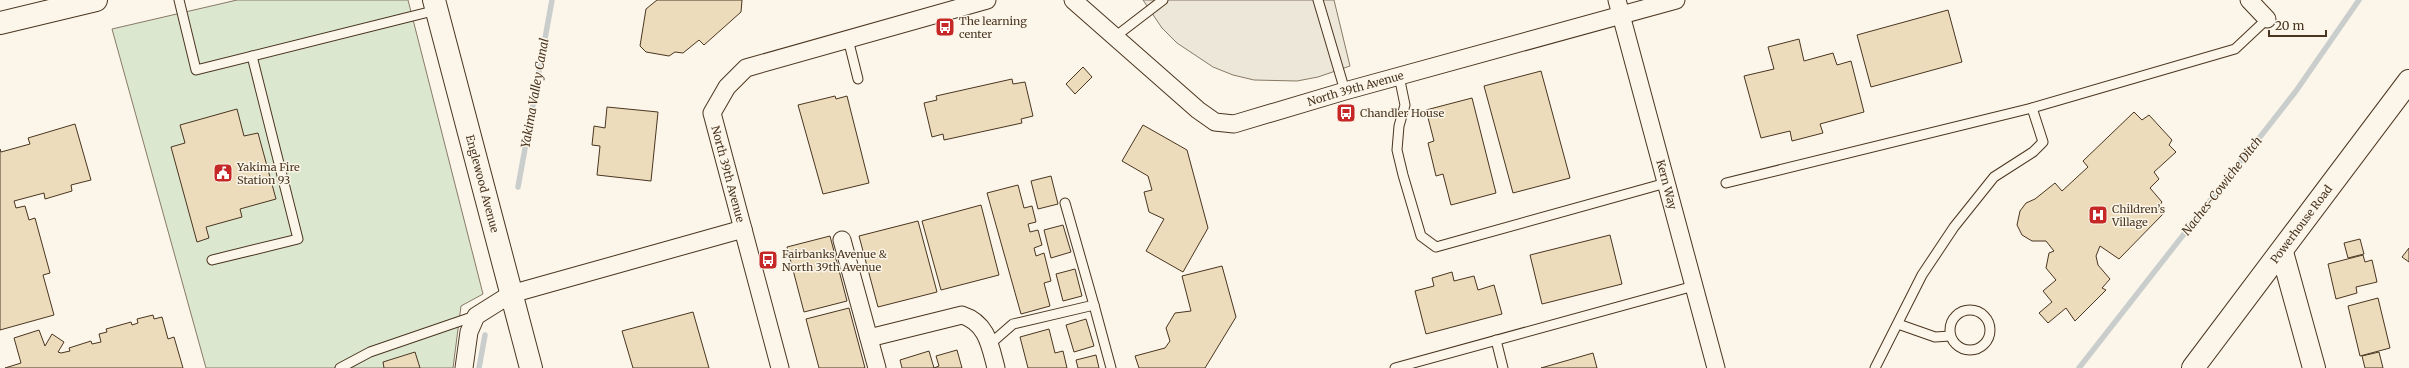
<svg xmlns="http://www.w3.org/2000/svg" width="2409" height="368" viewBox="0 0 2409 368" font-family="Merriweather,serif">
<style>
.green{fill:#dce7d0;stroke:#887966}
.parking{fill:#ede7d9;stroke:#887966}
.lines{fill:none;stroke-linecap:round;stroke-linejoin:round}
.stream{stroke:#c9cecd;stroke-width:5.5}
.building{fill:#ecdcbc;stroke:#4a3520}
.lane-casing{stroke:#4a3520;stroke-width:11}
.street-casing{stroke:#4a3520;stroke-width:19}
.secondary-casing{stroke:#4a3520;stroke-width:24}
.primary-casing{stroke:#4a3520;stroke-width:24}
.lane{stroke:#fbf6e9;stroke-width:9}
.street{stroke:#fbf6e9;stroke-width:17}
.secondary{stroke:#fbf6e9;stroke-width:22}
.primary{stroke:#fbf6e9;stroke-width:22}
.labels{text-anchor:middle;stroke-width:3;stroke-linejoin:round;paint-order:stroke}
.poi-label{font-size:11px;fill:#4a3520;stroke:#fbf6e9;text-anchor:start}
.street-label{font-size:11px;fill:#4a3520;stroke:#fbf6e9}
.water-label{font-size:12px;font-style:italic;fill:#4a3520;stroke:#fbf6e9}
</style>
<rect width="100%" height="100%" fill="#fbf6e9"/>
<!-- green -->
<polygon class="green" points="237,0 408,0 483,294 461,306 453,368 206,368 112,29"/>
<!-- parking -->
<polygon class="parking" points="1143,0 1334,0 1350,66 1318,77 1297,81 1254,80 1233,75 1213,67 1177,43 1162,28"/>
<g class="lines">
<!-- stream -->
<g class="stream">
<polyline points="518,187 552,0"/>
<polyline points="479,368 485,335"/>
<polyline points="2079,368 2296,91 2359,0"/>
</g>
</g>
<!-- building -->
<g class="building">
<polygon points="657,0 742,0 741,12 704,45 699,40 683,53 675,52 669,56 646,52 640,46 646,9"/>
<polygon points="1948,10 1962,62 1871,87 1857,35"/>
<polygon points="1799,39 1804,61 1833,53 1837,65 1851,61 1864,112 1820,124 1823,133 1792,141 1790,131 1761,138 1744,76 1774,69 1768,47"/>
<polygon points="1083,67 1092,77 1075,94 1066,84"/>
<polygon points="1541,71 1570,178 1513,193 1484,86"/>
<polygon points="1012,79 1013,84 1025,82 1033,116 1021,119 1022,123 944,140 943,134 932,137 924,103 937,100 936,96"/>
<polygon points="835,96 836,99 847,96 869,183 823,194 798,105"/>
<polygon points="1472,98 1496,193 1451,205 1443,174 1436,176 1428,143 1434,141 1426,110"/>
<polygon points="607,107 658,112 651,181 597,175 600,146 592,145 594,126 605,128"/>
<polygon points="237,109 244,136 258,133 276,199 240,209 242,217 206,227 209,238 197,242 171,147 185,143 180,125"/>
<polygon points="2134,112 2142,120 2149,115 2172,140 2169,145 2176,152 2154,172 2159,179 2150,188 2162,202 2158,208 2163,214 2119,259 2100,246 2096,256 2098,265 2110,279 2102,288 2106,290 2075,321 2066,308 2048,323 2039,313 2052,302 2043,291 2056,280 2046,268 2049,253 2054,251 2046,241 2032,241 2022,235 2017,225 2020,211 2026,203 2035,199 2055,183 2062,191 2088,167 2083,161"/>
<polygon points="75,124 91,180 71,185 72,191 45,199 44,193 14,201 16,208 25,206 29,220 35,218 50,273 43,275 54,315 0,330 0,149 1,152 30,144 28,138"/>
<polygon points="1143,125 1187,150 1208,228 1183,272 1146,251 1164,219 1149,212 1144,192 1152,190 1148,176 1122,161"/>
<polygon points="1051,176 1058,204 1038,209 1031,181"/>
<polygon points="1018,185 1024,208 1032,206 1036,222 1028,224 1030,232 1038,230 1042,245 1034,248 1036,256 1044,253 1051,281 1044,283 1050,306 1021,314 987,193"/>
<polygon points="981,205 999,275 941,290 922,221"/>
<polygon points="918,221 937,292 878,307 859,236"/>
<polygon points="1063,225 1071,252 1051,258 1044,230"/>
<polygon points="1610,235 1622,284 1542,304 1530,255"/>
<polygon points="830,236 847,301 804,312 787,247"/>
<polygon points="2360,239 2364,254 2348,258 2344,243"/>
<polygon points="2409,248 2409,262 2402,257"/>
<polygon points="2363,255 2365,262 2372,260 2377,282 2356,287 2357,293 2336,299 2328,264"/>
<polygon points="1222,266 1236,317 1205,368 1139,368 1135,356 1165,348 1170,341 1166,328 1175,313 1191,311 1182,276"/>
<polygon points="1075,269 1082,296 1063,301 1056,274"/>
<polygon points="1452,272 1454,281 1474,276 1478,290 1494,285 1502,314 1426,334 1415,291 1434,286 1432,278"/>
<polygon points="2378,298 2390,348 2360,356 2348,306"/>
<polygon points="849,308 865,368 819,368 806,319"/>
<polygon points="693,312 709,368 633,368 622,331"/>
<polygon points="153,315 154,319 162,317 168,339 174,337 183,368 5,368 21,363 14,338 39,330 45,346 52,334 64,342 58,352 61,353 70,351 69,348 91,341 92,344 101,342 99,334 107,332 106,329 131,322 132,325 138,323 137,319"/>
<polygon points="1086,319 1094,346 1074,352 1066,325"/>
<polygon points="1049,329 1055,353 1063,351 1067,368 1028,368 1020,337"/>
<polygon points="957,350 962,368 902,368 900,360 929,351 934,368 939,366 936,356"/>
<polygon points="415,352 420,368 384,368 383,362"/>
<polygon points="2379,352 2383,368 2365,368 2362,356"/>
<polygon points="1593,353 1597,368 1541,368"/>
<polygon points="1096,355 1099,368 1078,368 1076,360"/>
</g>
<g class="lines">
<defs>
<g id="lane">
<polyline points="179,0 196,70 437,10"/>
<polyline points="1318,0 1345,91"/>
<polyline points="1116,36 1163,0"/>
<polyline points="848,39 858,79"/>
<polyline points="1399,76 1405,105 1399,126 1397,150 1403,175 1421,236 1436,247 1666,183"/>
<polyline points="1726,183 2032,108 2235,49 2267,19"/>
<polyline points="212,260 298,239 252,56"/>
<polyline points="1094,305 1111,368"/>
<circle cx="1970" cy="330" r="20"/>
<polyline points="1898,324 1935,337 1950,336"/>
<polyline points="1496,340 1503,368"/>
<polyline points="990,344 1013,324 1094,305 1065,203"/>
<polyline points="340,368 370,352 475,316"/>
<polyline points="1395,368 1694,286"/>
<polyline points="1875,368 1922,275 1954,227 1994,177 2033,152 2043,142 2032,108"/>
</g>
<g id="street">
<path id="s1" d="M 1073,0 L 1198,110 L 1215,122 L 1234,124 L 1345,91 L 1676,0"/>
<path id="s2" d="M 1617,0 L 1716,368"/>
<polyline points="2249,0 2267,19"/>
<polyline points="842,240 877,368"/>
<path d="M 869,338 L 962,315 C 987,323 990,345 996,368"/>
<polyline points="464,368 469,332 476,316 511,294 743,229"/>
<polyline points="780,368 712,113 727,87 746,68 987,0"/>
</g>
<g id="secondary">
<path id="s3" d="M 434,0 L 531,368"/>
<polyline points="2282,252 2314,368"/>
<path id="s4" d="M 2193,368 L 2409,81"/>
</g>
<polyline id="primary" points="0,23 96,0"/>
</defs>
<!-- lane casing -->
<use href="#lane" class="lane-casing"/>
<!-- street casing -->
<use href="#street" class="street-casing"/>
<!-- secondary casing -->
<use href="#secondary" class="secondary-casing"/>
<!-- primary casing -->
<use href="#primary" class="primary-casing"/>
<!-- lane -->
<use href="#lane" class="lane"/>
<!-- street -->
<use href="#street" class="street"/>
<!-- secondary -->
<use href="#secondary" class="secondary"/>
<!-- primary -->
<use href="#primary" class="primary"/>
</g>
<!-- icons -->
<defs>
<symbol id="bus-square" viewBox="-11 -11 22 22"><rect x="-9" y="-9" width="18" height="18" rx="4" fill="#c62828" stroke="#fbf6e9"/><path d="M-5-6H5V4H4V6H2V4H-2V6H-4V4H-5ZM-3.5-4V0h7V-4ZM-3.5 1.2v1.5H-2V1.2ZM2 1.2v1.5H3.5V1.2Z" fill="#fff"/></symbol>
<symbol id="civic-square" viewBox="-11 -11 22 22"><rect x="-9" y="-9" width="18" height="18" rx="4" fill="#c62828" stroke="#fbf6e9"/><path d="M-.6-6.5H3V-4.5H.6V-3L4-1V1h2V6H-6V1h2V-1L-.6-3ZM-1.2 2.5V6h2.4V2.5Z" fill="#fff"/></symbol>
<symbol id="hospital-square" viewBox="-11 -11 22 22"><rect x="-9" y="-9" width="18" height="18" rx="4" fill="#c62828" stroke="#fbf6e9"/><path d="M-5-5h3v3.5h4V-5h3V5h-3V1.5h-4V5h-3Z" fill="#fff"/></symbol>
</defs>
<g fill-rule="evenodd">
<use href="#bus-square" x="934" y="16" width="22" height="22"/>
<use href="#bus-square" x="1335" y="102" width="22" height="22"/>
<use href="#civic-square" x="212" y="162" width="22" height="22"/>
<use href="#hospital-square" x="2087" y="204" width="22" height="22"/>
<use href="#bus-square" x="757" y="249" width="22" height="22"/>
</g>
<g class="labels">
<!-- poi labels -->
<g class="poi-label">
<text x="959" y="25">The learning<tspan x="959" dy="13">center</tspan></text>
<text x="1360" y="117">Chandler House</text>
<text x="237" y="171">Yakima Fire<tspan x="237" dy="13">Station 93</tspan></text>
<text x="2112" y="213">Children’s<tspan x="2112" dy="13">Village</tspan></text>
<text x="782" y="258">Fairbanks Avenue &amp;<tspan x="782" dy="13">North 39th Avenue</tspan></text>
</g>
<!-- street labels -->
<g class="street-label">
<text dy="4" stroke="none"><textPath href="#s1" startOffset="333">North 39th Avenue</textPath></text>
<text transform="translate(728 174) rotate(75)" y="4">North 39th Avenue</text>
<text dy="4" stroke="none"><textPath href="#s3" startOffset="190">Englewood Avenue</textPath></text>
<text dy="4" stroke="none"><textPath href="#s2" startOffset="191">Kern Way</textPath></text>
<text dy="4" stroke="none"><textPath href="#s4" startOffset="180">Powerhouse Road</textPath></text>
</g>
<!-- water labels -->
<g class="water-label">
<text transform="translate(535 93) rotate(-80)" y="4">Yakima Valley Canal</text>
<text transform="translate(2222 186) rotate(-52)" y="4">Naches-Cowiche Ditch</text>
</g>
</g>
<!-- scale -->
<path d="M2269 30v6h57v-6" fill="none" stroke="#4a3520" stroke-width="2"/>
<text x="2275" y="30" font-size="12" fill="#4a3520" stroke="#fbf6e9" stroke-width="3" paint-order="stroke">20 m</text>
</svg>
